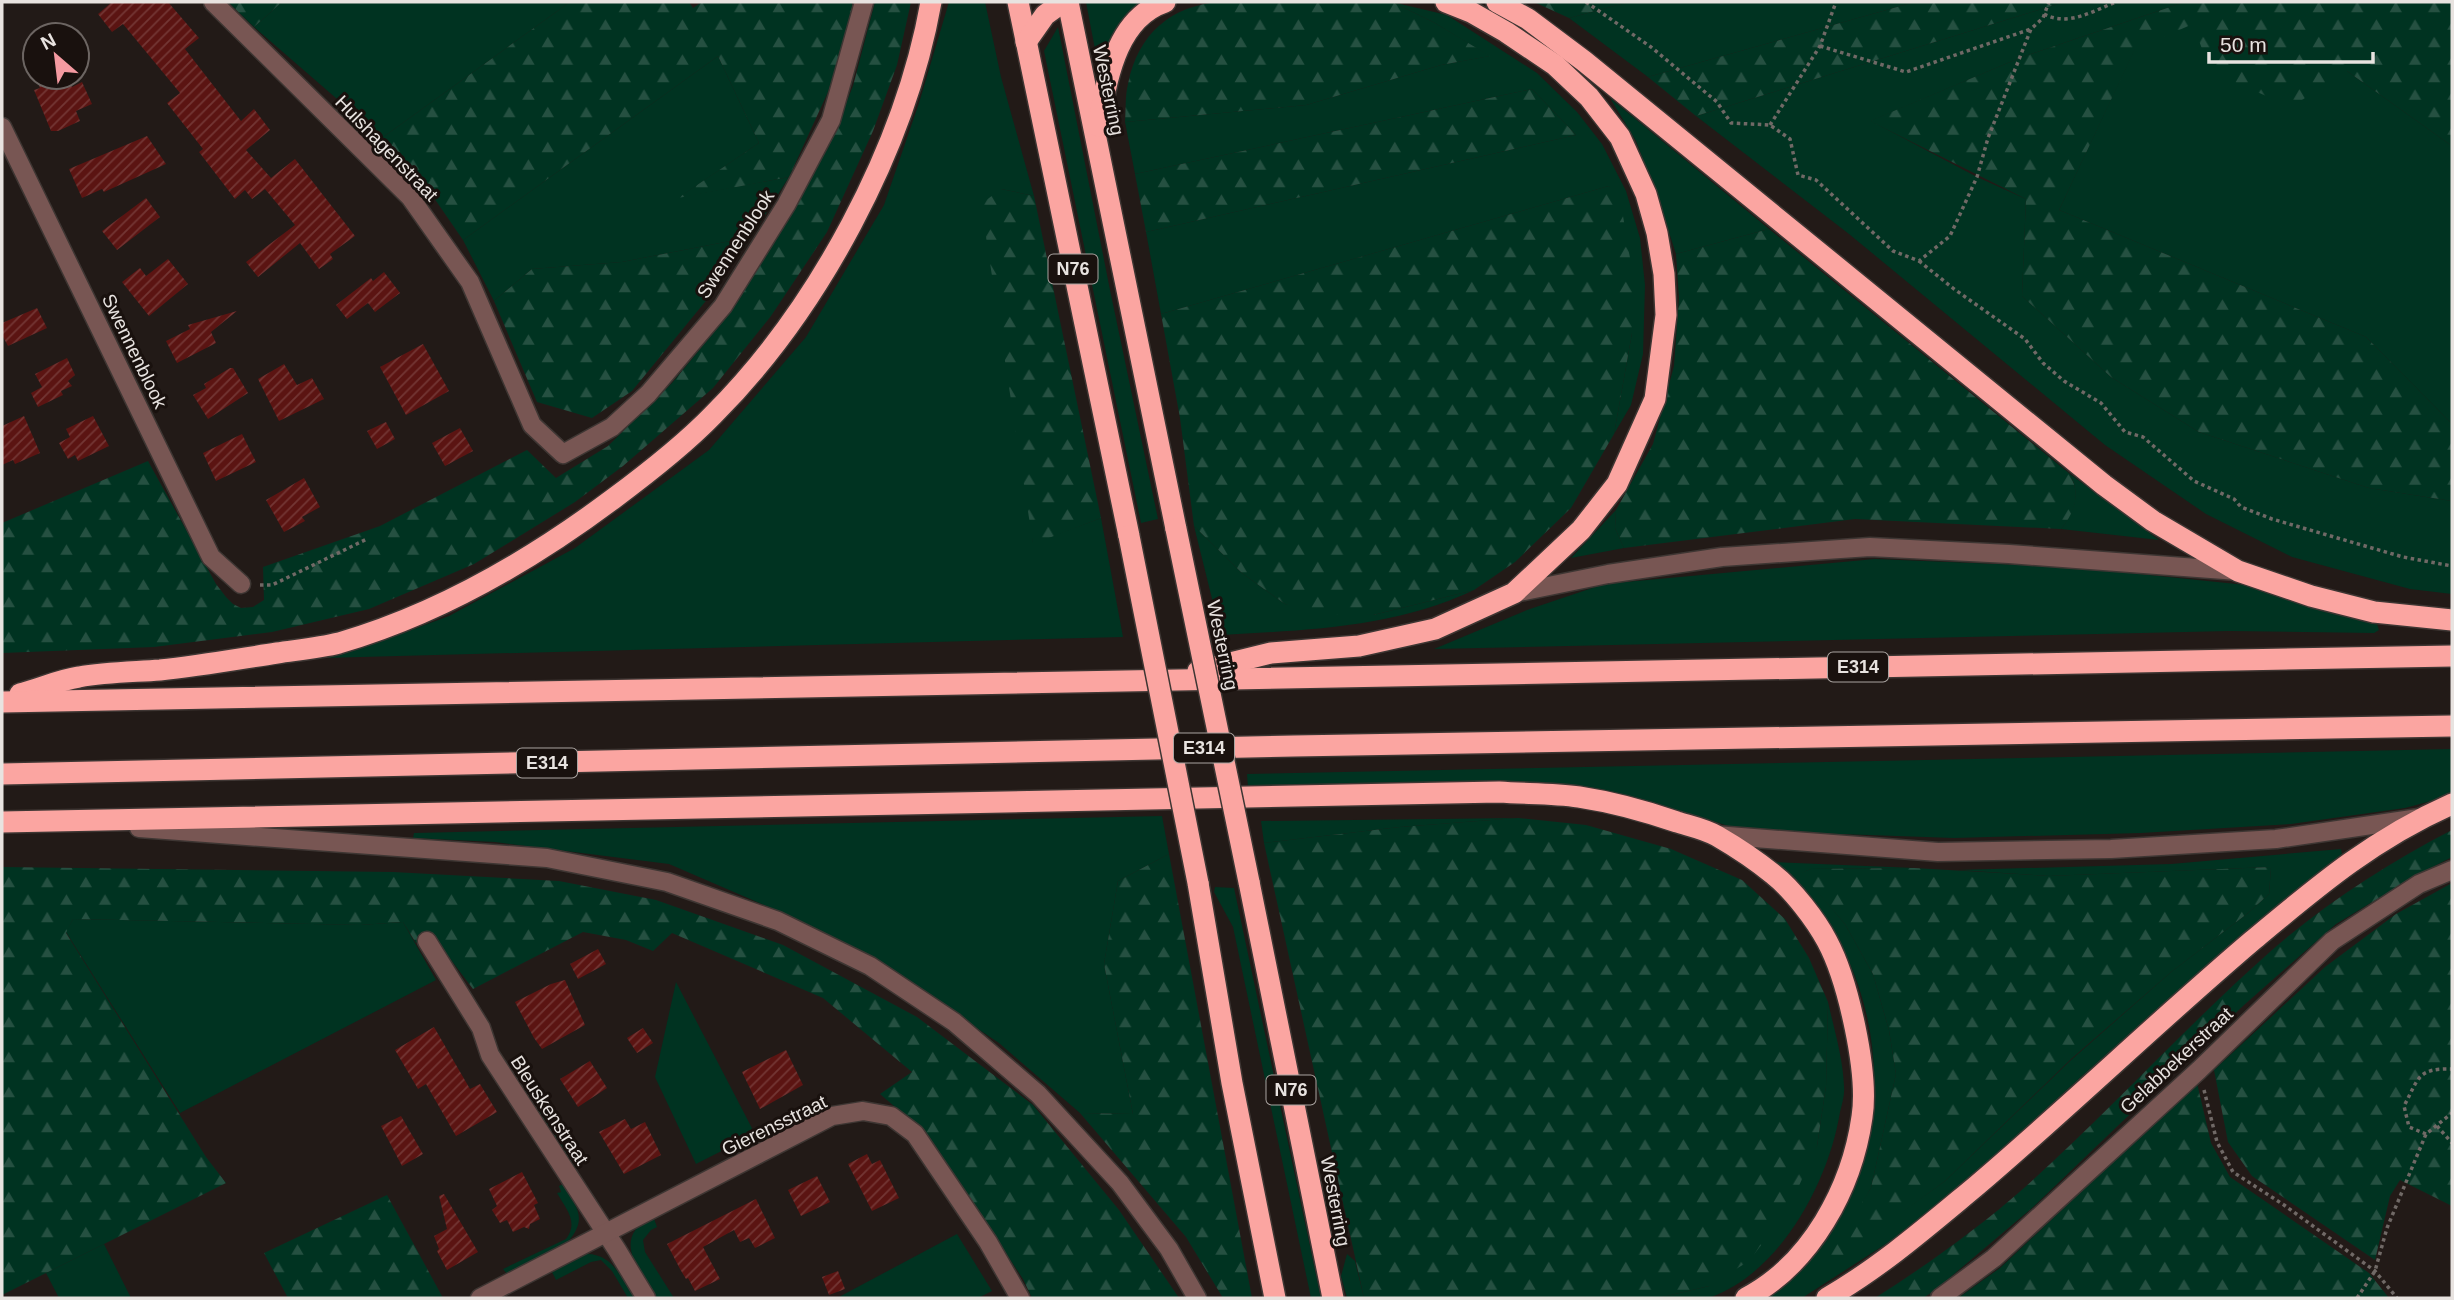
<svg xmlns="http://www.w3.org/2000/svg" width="2454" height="1300" viewBox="0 0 2454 1300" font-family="Arial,sans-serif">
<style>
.grass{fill:#003321}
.forest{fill:url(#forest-firs)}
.building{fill:url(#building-hatch)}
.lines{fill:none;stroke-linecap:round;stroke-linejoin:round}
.minor-casing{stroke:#3e3633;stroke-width:21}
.highway-casing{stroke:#3e3633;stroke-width:24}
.path{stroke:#706966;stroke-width:3.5;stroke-dasharray:3.5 3.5;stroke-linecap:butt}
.minor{stroke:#785653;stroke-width:18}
.highway{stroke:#fba5a1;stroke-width:21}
.highway-bridge-casing{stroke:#3e3633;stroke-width:24;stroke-linecap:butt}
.highway-bridge{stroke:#fba5a1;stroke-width:21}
.labels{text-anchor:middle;stroke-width:6;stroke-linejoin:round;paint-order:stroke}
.shield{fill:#19110e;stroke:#aaa4a1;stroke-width:2}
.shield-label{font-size:18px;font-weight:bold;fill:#e8e3e0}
.street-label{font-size:19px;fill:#e8e3e0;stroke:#19110e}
</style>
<defs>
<pattern id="forest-firs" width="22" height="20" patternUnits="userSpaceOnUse" patternTransform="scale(1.75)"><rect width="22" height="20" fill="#003321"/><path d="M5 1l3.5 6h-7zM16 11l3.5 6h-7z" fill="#255041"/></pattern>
<pattern id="building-hatch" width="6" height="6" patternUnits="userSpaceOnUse" patternTransform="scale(1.75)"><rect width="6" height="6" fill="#5b1412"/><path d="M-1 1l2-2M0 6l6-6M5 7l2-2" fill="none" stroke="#733634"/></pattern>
</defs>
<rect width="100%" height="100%" fill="#221a17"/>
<!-- grass -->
<g class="grass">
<polygon points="282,2 570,2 382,138 254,27"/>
<polygon points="949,2 985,2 1001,77 1034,196 1001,189 1033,543 1101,518 1123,637 324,658 325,653 395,636 449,616 575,548 709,450 806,337 884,205 919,103"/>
<polygon points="1086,2 1145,2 1101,65 1098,65"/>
<polygon points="1392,2 1447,15 1537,73 1577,112 1602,144 1626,191 1640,238 1645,285 1643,354 1631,405 1614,434 1632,333 1609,186 1161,314 1146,232 1576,135 1532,89 1135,174 1125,122 1306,105 1441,65 1489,56 1433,22"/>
<polygon points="1629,2 1915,2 1648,77 1569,18"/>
<polygon points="2064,2 2185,2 2022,57 1871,121 1977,177 2026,199 2022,296 2111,377 2199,432 2369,488 2452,501 2452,594 2410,589 2292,557 2206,514 2105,445 1849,234 1696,116"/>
<polygon points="2193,23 2347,71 2452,146 2452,424 2366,337 2059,210 2135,48"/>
<polygon points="1058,27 1110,290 1158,519 1141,523 1044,51"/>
<polygon points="718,56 759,143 680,197 789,177 751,237 622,262 532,269 494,301 463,240"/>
<polygon points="1610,98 1769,229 1676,254 1659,201 1636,141"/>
<path d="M 2070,474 L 2159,540 L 2061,529 C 2074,512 2081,495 2070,474 Z"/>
<polygon points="1616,510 1615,528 1624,548 1571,558"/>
<path d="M 1194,526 L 1242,573 L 1285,604 L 1373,615 L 1474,590 C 1394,628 1307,630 1221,635 Z"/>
<polygon points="1875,559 2072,567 2246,585 2300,604 2377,624 2379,630 2374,633 2229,631 1434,649 1527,610 1604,584"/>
<polygon points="2452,749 2452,792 2435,800 2405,808 2291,824 2141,833 1954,838 1811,833 1729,826 1633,798 1554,784 1248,787 1247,774"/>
<polygon points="1162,816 1169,854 1118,881 1104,964 1133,1114 1080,1113 999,1043 888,969 785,914 669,864 495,842 413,838 414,833"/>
<polygon points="1518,818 1400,827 1264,843 1261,821"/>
<path d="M 2341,849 L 2342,854 L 2294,892 L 2082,1076 L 1969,1180 L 1906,1231 L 1802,1298 L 1765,1298 C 1895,1201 1908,1019 1808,894 C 1799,882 1784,872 1773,862 L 1914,868 L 1811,869 L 1802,873 L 1845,924 L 1873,974 L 1889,1030 L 1896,1074 L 1871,1188 L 1853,1220 L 1903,1211 L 1945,1181 L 2070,1061 L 2171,972 L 2248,913 L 2269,894 L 2271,867 L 2049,876 L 1958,870 L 2171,864 Z"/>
<polygon points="1215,887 1234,888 1321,1298 1311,1298 1233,927 1214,892"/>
<polygon points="73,919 360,925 403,922 436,980 180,1113 66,932"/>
<polygon points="676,982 755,1134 696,1164 655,1077"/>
<path d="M 1828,1002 C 1834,1029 1843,1058 1844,1086 C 1845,1094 1842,1104 1840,1112 C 1829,1181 1781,1272 1711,1297 C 1696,1300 1674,1298 1658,1298 L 1709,1286 L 1817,1146 L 1826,1086 Z"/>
<polygon points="542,1099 579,1154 578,1163 572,1170 537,1114"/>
<path d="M 563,1184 C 577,1208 588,1218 568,1242 L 507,1274 L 503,1269 L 566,1239 C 579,1222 566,1209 557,1193 L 561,1192 L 559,1186 Z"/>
<path d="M 653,1216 L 657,1227 L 651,1230 L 643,1240 L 645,1252 L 674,1298 L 657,1298 C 639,1270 610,1238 653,1216 Z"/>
<polygon points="957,1234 992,1291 978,1298 837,1298"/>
<polygon points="104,1244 131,1298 59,1298 46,1273"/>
<path d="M 587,1254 C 613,1254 622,1279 634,1298 L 628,1298 L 612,1271 L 601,1260 L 591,1262 L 556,1280 L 552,1272 Z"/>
<polygon points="1347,1254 1355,1261 1364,1298 1347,1298 1341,1276"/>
</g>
<!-- forest -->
<g class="forest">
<polygon points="228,2 282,2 254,27"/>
<polygon points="570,2 689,2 693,8 702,2 852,2 852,13 828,92 789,177 678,198 759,143 718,56 463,240 421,179 382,138"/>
<polygon points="875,2 911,2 897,65 873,131 827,232 771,316 713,388 623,466 575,502 474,564 369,609 272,632 154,647 2,653 2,523 148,461 216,584 226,597 233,604 241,608 253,607 264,600 263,567 380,526 527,450 556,478 608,446 672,383 720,325 778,235 829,146 853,86"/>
<path d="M 1221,2 L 1392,2 L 1433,22 L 1490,56 L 1441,65 L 1306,105 L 1125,122 C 1126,110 1125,96 1128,84 C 1138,34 1171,5 1221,2 Z"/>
<polygon points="1534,2 1629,2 1569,18"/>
<polygon points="1915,2 2064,2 1696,116 1648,77"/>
<polygon points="2185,2 2452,2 2452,146 2347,71 2291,107 2210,71 2193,24 2135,49 2059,210 2366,337 2452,424 2452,501 2369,488 2199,432 2111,377 2022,296 2026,199 1870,121 2022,57"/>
<polygon points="1532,89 1576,135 1146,232 1135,174"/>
<polygon points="1609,186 1623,216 1633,276 1632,333 1614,434 1571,508 1515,562 1474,590 1373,615 1320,614 1285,604 1242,573 1194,526 1180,418 1161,314"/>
<polygon points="1001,189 1034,196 1101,518 1033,544 981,204"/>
<path d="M 1769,229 L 2070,474 C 2081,496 2075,511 2061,529 L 1855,519 L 1624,548 L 1615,528 L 1616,510 L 1653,444 L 1674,366 L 1679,298 L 1676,254 Z"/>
<polygon points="751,237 709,297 632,391 592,418 537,402 494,301 532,269 622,262"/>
<polygon points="1518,818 1586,825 1671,849 1742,880 1785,919 1809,958 1828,1002 1826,1086 1817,1146 1788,1210 1749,1261 1709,1286 1658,1298 1364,1298 1264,843 1400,827"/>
<path d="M 2452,830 L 2452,857 L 2415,876 L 2336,924 L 2244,1005 L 2032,1208 L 1934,1291 L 1923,1298 L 1875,1298 C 1924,1267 1980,1227 2024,1188 C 2109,1112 2186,1026 2272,950 C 2326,903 2388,863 2452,830 Z"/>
<polygon points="1169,854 1252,1298 1223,1298 1186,1237 1080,1113 1133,1114 1104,964 1118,881"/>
<polygon points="2,867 393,872 559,881 656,900 783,945 917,1017 1033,1105 1119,1210 1179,1298 1032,1298 1023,1279 929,1136 880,1094 912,1072 823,998 672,933 653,951 626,940 583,932 473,989 433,936 416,943 403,922 360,925 73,919 66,933 206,1157 226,1183 2,1295"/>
<polygon points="2271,867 2269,894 2248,913 2171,972 2071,1059 1945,1181 1834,1262 1828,1258 1871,1188 1896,1074 1889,1030 1873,974 1845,924 1801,873 1811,869 1914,868 2049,876"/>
<polygon points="2452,883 2452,1206 2400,1180 2390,1196 2375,1260 2252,1176 2228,1142 2214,1070 2325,967 2396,914"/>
<polygon points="2197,1083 2211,1143 2230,1177 2369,1273 2389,1298 1958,1298 2000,1268"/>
<polygon points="387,1195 443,1298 288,1298 264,1253"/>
</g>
<!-- building -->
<g class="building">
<polygon points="112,2 168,2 199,38 185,49 241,121 254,109 270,130 246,150 271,178 295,159 355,236 330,254 333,259 319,269 300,243 258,277 246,262 295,225 265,189 252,199 245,190 235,199 199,152 203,149 167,103 180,93 123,24 112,32 98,14"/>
<polygon points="36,77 68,77 72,87 82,82 92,104 76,111 80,121 58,131 51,131 34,90 40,88"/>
<polygon points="147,136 166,164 104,192 102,189 82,198 69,169"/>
<polygon points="146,198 160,217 117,250 102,231"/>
<polygon points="168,259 188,284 149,316 122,282 140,268 146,276"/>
<polygon points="384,272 400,293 375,312 368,303 347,319 336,305 371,278 373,281"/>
<polygon points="37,308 47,328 8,346 2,335 2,323"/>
<polygon points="237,311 211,332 216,343 177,363 166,341 190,329 188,325"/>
<polygon points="423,344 449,391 406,415 380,367"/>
<polygon points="67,358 75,375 68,381 72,386 61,391 63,395 38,407 31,393 42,387 35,374"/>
<polygon points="284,364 297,385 312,378 324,399 279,421 258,379"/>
<polygon points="230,368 233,368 248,393 208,419 193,395 206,388 204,384"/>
<polygon points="24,416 40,453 15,464 13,460 2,465 2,426"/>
<polygon points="93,416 109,446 78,461 75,455 68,459 59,443 70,437 66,429"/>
<polygon points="386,422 395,439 377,449 367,431"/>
<polygon points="460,428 473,451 445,466 432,443"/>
<polygon points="242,434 256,462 216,481 203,453"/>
<polygon points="304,478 320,507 302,517 305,521 284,532 266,500"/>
<polygon points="598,949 606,964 578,979 570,964"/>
<polygon points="565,980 585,1025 542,1049 534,1038 515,1002 551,984"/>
<polygon points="434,1027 470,1089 480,1084 497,1112 456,1136 426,1084 418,1089 395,1050"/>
<polygon points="643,1028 653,1043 637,1053 627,1038"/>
<polygon points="786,1050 803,1085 760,1109 742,1072"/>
<polygon points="590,1061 607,1088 578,1107 560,1079"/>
<polygon points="401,1116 423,1154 402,1166 381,1126"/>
<polygon points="625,1119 631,1129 645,1122 661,1155 624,1174 599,1132"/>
<polygon points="867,1154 872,1164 880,1160 899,1198 872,1211 848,1164"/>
<polygon points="522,1172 538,1203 534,1205 540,1219 530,1224 529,1229 524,1227 513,1232 507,1220 500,1223 492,1210 497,1206 489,1189"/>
<polygon points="817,1176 830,1202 801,1216 788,1190"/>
<polygon points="444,1194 478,1252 447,1270 437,1251 439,1249 434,1236 447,1229 439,1196"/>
<polygon points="756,1199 775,1238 755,1248 749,1238 740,1242 734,1230 703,1247 720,1279 695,1291 688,1278 686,1279 680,1269 667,1244"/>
<polygon points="838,1271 845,1289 829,1295 822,1277"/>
</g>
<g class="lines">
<defs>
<g id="minor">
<polyline points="213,2 410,197 470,282 532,425 563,454 612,427 648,394 723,306 786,205 831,120 864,2"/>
<polyline points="2,127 211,557 241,584"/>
<polyline points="1514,593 1608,574 1722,557 1870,547 2009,554 2238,571"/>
<polyline points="139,828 547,858 667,882 778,921 870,966 954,1022 1038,1094 1120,1183 1169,1249 1197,1298"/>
<polyline points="1715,835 1938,852 2111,849 2276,839 2419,818"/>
<polyline points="427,941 481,1028 490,1055 617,1250 646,1298"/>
<polyline points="480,1298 832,1116 863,1111 891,1116 915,1134 988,1242 1020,1298"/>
<polyline points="1940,1298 1994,1258 2199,1070 2332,941 2419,884 2452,870"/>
</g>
<g id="highway">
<polyline points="1018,2 1129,536"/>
<polyline points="1068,2 1176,529"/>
<polyline points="1497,2 1528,19 1584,61 2104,485 2153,521 2238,571 2311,596 2374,612 2452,620"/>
<polyline points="1026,42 1045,15 1063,2"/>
<path d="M 1098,126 C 1107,81 1115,19 1165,2"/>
<polyline points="1198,671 1271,653 1359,646 1435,629 1514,593 1581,530 1617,484 1655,399 1666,315 1664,274 1657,233 1646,194 1620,137 1589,97 1555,65 1506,32 1471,12 1446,2"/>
<path d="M 20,694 C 39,689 59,680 79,677 C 106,672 133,672 160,670 C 199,666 238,659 277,653 C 297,650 319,648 339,643 C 439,614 530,561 613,499 C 648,473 683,446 713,415 C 818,310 905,148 931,2"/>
<polyline points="2,702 2452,656"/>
<polyline points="2,774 1294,746 2452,726"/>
<path d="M 2,822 L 1499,792 C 1526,794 1553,793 1579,797 C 1612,802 1645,811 1677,822 C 1690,826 1705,829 1717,836 C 1736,847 1757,861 1774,875 C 1792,889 1816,920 1827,941 C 1848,980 1869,1073 1862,1117 C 1852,1188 1811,1264 1746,1298"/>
<polyline points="1249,882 1333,1298"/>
<polyline points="1198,883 1232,1083 1275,1298"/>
<path d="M 1827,1298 C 1881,1267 1928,1226 1975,1187 C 2069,1107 2158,1021 2252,941 C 2318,886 2373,839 2452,804"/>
</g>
</defs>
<!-- minor casing -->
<use href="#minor" class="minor-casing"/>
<!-- highway casing -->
<use href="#highway" class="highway-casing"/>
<!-- path -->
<g class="path">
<polyline points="1586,2 1651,47 1717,102 1731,123 1770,125 1790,139 1798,175 1816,180 1893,251 1919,261 1950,236 1977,177 1988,138 2031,29 2043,18 2049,2"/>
<path d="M 2044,14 C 2068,27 2093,11 2116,2"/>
<polyline points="1820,46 1906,72 2031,29"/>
<polyline points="1770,125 1820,46 1836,2"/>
<polyline points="1919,261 1954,289 2025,339 2043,363 2064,381 2101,403 2125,432 2143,437 2194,481 2234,499 2241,507 2272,519 2403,557 2452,566"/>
<polyline points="260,585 272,585 367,539"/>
<polyline points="2204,1090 2217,1142 2233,1172 2284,1205 2375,1271 2397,1298"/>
<polyline points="2437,1126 2452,1143"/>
<path d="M 2426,1134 L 2409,1127 L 2404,1106 C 2419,1078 2417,1068 2452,1069"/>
<polyline points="2357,1298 2375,1271 2387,1228 2426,1134 2452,1113"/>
</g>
<!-- minor -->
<use href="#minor" class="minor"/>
<!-- highway -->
<use href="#highway" class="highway"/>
<defs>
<g id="highway-bridge">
<polyline points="1176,529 1249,882"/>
<polyline points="1129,536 1198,883"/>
</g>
</defs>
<!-- highway-bridge casing -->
<use href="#highway-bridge" class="highway-bridge-casing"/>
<!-- highway-bridge -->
<use href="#highway-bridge" class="highway-bridge"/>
</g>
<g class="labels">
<!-- shield labels -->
<g class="shield">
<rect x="1048.5" y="254.5" width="49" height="29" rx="5"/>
<rect x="1828" y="652.5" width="60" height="29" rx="5"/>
<rect x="1174" y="733.5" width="60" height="29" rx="5"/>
<rect x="517" y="748.5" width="60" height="29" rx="5"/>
<rect x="1266.5" y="1075.5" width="49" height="29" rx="5"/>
</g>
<g class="shield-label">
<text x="1073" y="275">N76</text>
<text x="1858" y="673">E314</text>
<text x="1204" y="754">E314</text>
<text x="547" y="769">E314</text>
<text x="1291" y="1096">N76</text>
</g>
<!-- street labels -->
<g class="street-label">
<text transform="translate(1109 90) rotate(78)" y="7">Westerring</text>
<text transform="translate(387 148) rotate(46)" y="7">Hulshagenstraat</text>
<text transform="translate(735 244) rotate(-57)" y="7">Swennenblook</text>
<text transform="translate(135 351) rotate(64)" y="7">Swennenblook</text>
<text transform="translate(1223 645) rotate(78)" y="7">Westerring</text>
<text transform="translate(2176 1060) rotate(-43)" y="7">Gelabbekerstraat</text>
<text transform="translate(550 1110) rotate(57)" y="7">Bleuskenstraat</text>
<text transform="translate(774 1125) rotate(-26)" y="7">Gierensstraat</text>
<text transform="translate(1336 1201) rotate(79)" y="7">Westerring</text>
</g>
</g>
<!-- border -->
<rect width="2454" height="1300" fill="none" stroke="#e8e3e0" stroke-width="7"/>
<!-- north arrow -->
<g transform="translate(56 56) rotate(332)"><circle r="33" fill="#19110e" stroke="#6c6562" stroke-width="2"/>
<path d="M0-5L12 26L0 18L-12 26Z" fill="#f49aa1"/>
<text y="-10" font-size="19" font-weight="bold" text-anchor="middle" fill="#e8e3e0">N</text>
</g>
<!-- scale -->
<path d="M2209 52v10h164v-10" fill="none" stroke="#e8e3e0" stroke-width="3.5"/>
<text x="2220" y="52" font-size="21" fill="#e8e3e0" stroke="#19110e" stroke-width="5" paint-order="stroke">50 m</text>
</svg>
